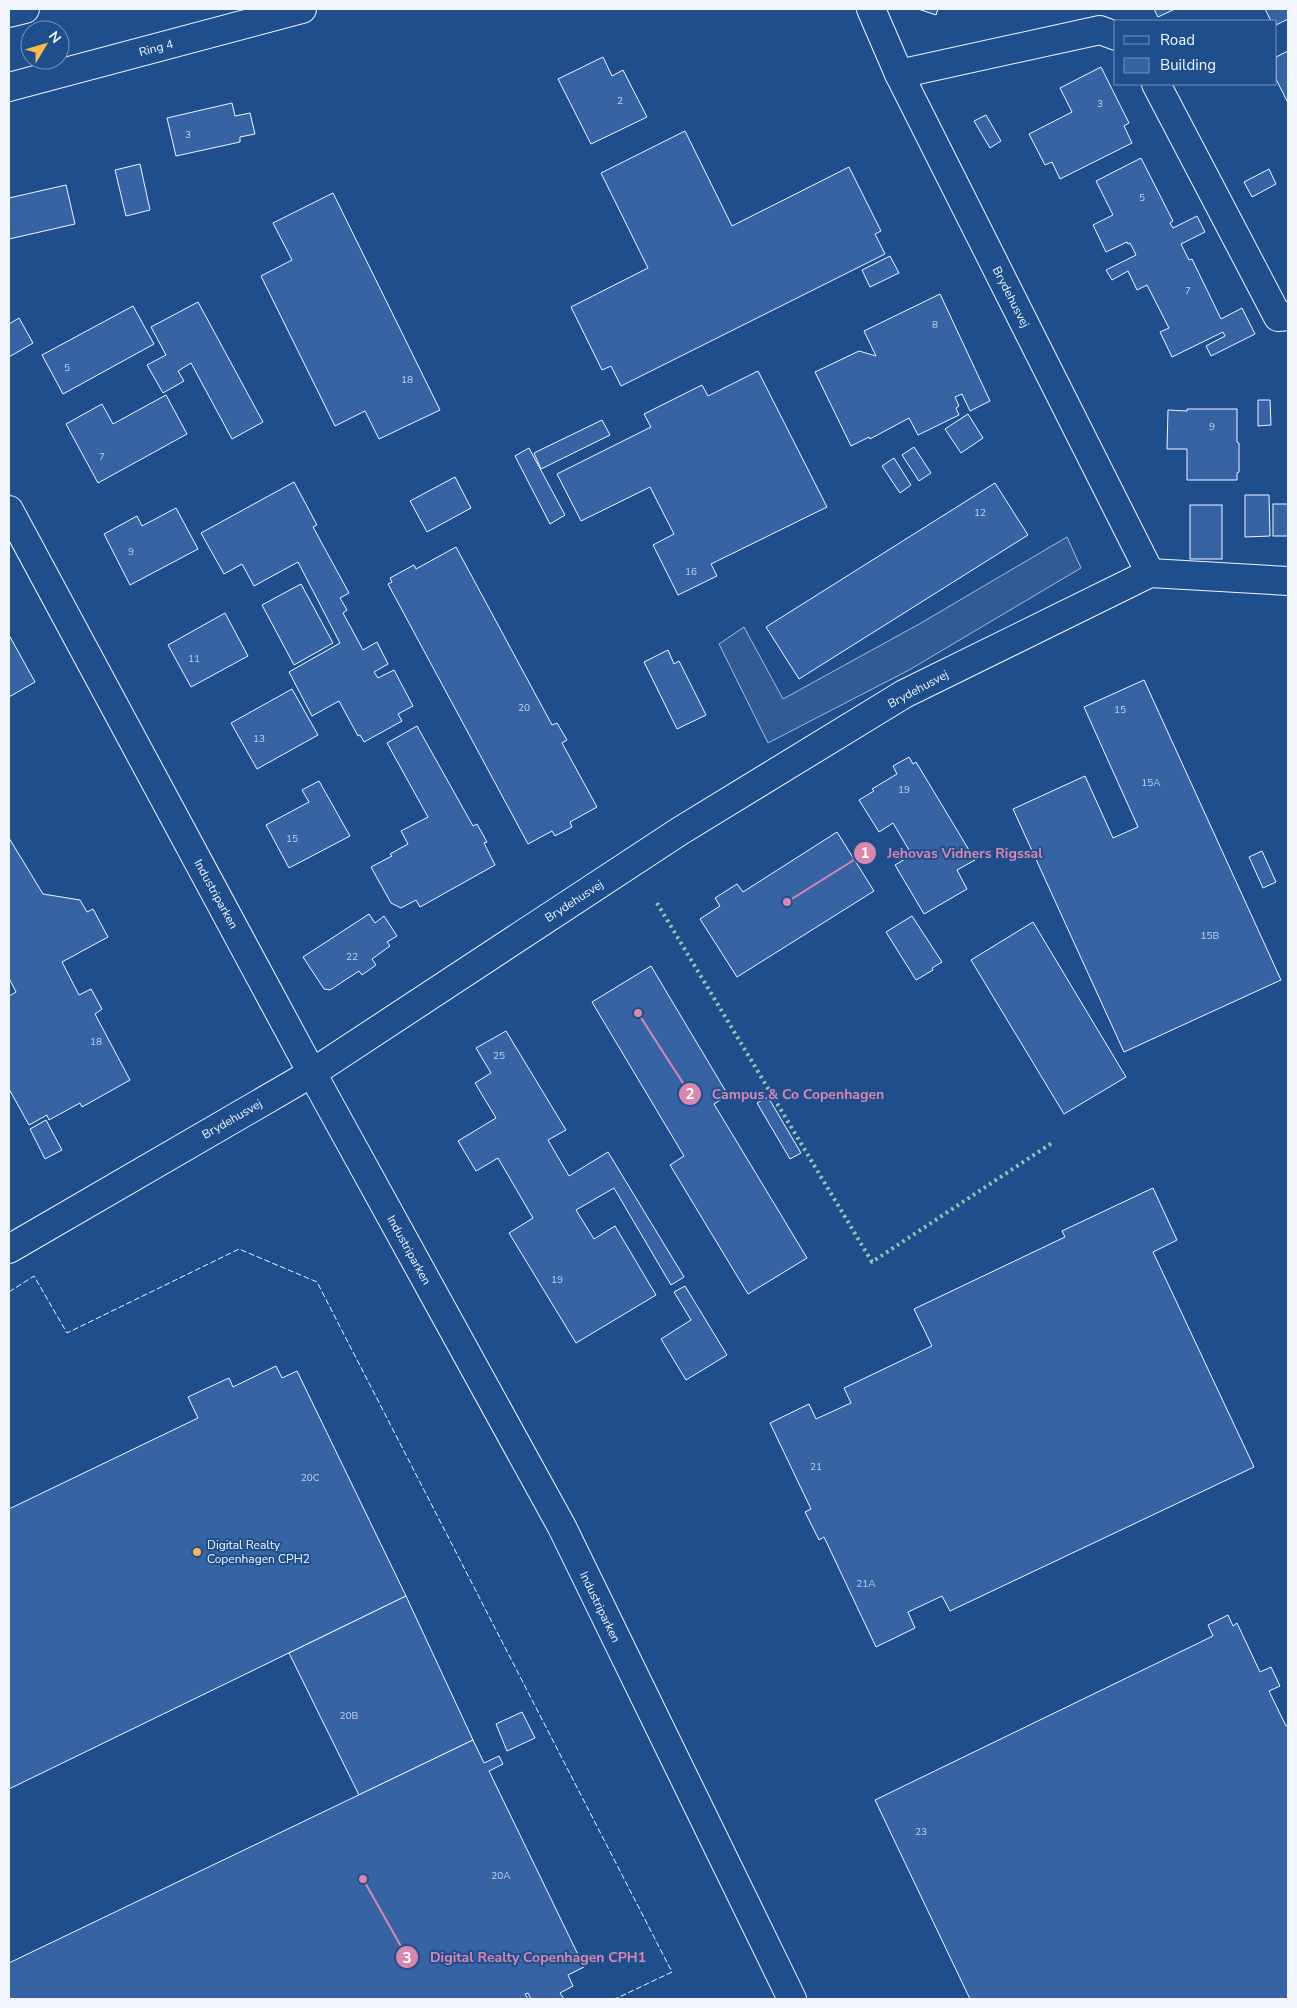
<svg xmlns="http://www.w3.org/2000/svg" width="1297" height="2008" viewBox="0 0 1297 2008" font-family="'Nunito Sans',sans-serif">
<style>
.parking{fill:#305b95;stroke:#a8bbd7}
.building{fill:#3563a3;stroke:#f2f6ff}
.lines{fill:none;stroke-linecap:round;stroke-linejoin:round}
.street-casing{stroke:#f2f6ff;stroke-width:30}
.secondary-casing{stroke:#f2f6ff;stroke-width:30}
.primary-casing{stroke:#f2f6ff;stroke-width:30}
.street{stroke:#1f4e8c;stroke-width:28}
.secondary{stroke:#1f4e8c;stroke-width:28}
.primary{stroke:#1f4e8c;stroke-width:28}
.hedge{stroke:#97c8a6;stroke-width:4;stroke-dasharray:2.5 4;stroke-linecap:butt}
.fence{stroke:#f2f6ff;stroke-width:1;stroke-dasharray:6 2.5;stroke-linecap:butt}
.poi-dot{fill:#ffb74d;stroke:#1f4e8c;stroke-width:2}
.labels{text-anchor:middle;stroke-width:4;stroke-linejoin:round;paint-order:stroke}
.number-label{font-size:10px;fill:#c3d1e8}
.street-label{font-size:12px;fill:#f2f6ff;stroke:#1f4e8c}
.poi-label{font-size:12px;fill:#f2f6ff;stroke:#1f4e8c;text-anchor:start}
.leader{fill:none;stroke:#da87ad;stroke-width:2}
.callout-dot{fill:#da87ad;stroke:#1f4e8c;stroke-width:2}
.mark-label{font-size:15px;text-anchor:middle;font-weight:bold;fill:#fff}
.callout-label{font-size:14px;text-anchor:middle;font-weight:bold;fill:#da87ad;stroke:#1f4e8c;stroke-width:4;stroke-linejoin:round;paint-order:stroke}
</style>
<rect width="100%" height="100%" fill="#1f4e8c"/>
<!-- parking -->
<polygon class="parking" points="1067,537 1081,568 909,670 768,743 719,644 744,627 783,699 921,623"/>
<!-- building -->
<g class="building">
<polygon points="918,9 938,9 936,15"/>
<polygon points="1154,9 1175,9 1158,17"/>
<polygon points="1265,9 1288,9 1288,19 1276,25 1276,21 1271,21"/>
<polygon points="1288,51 1288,103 1276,79 1276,57"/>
<polygon points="603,57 612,76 623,70 647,117 591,144 558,79"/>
<polygon points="1101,67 1129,123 1124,126 1132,143 1060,179 1052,162 1045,165 1029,134 1072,112 1060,88"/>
<polygon points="232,103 235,116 250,113 255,134 240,137 240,142 176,156 167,118"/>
<polygon points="986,115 1001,141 990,148 974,121"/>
<polygon points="685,131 732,226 849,167 881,231 875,234 885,254 621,386 611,366 602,370 571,307 648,268 601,173"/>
<polygon points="1141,158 1173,221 1170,223 1173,228 1197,216 1205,232 1181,244 1189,260 1192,259 1221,319 1242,308 1255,334 1211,356 1206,346 1225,336 1223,332 1172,357 1160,332 1169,328 1147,285 1137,290 1128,271 1112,280 1106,270 1136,255 1130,243 1128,244 1127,242 1106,252 1093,225 1113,215 1096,181"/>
<polygon points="140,164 150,210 126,216 115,170"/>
<polygon points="1269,169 1276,184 1252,197 1244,182"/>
<polygon points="66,185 75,224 9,239 9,198"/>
<polygon points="333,193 440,410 379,439 365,411 335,426 261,276 292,260 273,223"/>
<polygon points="890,256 899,273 870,287 862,270"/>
<polygon points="940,294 990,401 970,411 962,394 955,397 959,406 956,408 959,415 918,435 909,418 870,439 869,437 851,446 815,372 859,351 876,356 864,331"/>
<polygon points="198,302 263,422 232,439 191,363 178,371 184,381 163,393 147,365 166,355 151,327"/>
<polygon points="133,306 154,344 63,394 42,355"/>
<polygon points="19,318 33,343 9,357 9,324"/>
<polygon points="758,371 827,507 711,564 717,576 678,595 653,545 674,534 650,487 581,521 557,474 651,427 644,414 702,385 708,396"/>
<polygon points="166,395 187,434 98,483 66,424 102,404 113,424"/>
<polygon points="1258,400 1270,400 1271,425 1258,426"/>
<polygon points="1187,409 1237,409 1237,442 1239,443 1239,472 1237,473 1237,480 1187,480 1187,449 1167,449 1168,410 1187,411"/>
<polygon points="968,414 983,438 961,453 945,429"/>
<polygon points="602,420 610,435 541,469 534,453"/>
<polygon points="914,447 931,473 919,481 902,455"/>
<polygon points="529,448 565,515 550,524 515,456"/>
<polygon points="894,458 911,485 900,493 882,466"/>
<polygon points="455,477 471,508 427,532 410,501"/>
<polygon points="294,482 317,525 313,527 349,593 340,598 347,610 343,613 363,650 377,642 388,664 374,672 378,678 394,670 413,706 398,714 402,721 364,742 360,735 358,736 339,701 312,716 289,672 340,643 298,562 254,586 242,564 224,574 201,533"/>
<polygon points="995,483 1028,535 799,679 766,627"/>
<polygon points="1245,495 1269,495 1270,536 1245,537"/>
<rect x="1273" y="504" width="15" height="32"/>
<rect x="1190" y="505" width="32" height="54"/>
<polygon points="176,508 198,549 130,585 104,534 137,516 142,526"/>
<polygon points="456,547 552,725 557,723 567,740 562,743 597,807 570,822 572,827 555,836 552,831 528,844 388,584 392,582 390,578 414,565 416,569"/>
<polygon points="301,584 333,643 294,665 262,605"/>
<polygon points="225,613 248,656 191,687 168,645"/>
<polygon points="9,635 35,682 9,697"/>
<polygon points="668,650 674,664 679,661 706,715 677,729 644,662"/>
<polygon points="1144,680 1281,980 1124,1052 1013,809 1085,776 1113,838 1138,827 1084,707"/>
<polygon points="292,689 318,735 257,769 231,723"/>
<polygon points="417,726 473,826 477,824 487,842 484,843 495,865 420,907 416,900 401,908 391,903 371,867 392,856 390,854 408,844 401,831 428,817 387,743"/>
<polygon points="909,757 913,764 916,762 975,860 957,870 967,889 924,914 895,865 912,855 893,823 879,832 859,800 874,791 872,789 897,774 893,766"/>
<polygon points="319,781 350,836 289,868 266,825 309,802 302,790"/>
<polygon points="837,832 874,891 737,977 700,919 720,906 715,898 737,884 743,892"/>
<polygon points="9,838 43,894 80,900 87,912 93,909 108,937 62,962 79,995 91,989 102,1009 95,1014 130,1080 82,1107 80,1103 49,1120 47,1115 29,1125 9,1089 9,996 16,992 9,978"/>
<polygon points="1262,851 1276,882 1263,888 1249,857"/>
<polygon points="369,914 375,923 384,916 397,936 387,942 390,946 372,959 376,965 362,975 359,971 330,990 324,989 303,957"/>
<polygon points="912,916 942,962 932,968 933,970 916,980 886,932"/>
<polygon points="1033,922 1126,1077 1064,1114 971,960"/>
<polygon points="651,966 728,1095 714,1104 807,1258 748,1294 670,1165 684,1156 592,1002"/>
<polygon points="506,1031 566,1130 548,1140 569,1176 608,1152 684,1277 671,1285 614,1188 576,1210 594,1239 615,1226 656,1295 576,1343 509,1233 533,1218 498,1158 476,1171 458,1141 496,1118 475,1083 491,1073 476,1048"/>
<polygon points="768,1097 801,1153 790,1159 757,1103"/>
<polygon points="46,1120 62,1150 45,1159 30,1129"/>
<polygon points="1153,1188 1177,1240 1153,1252 1254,1467 950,1611 942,1596 908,1612 915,1628 876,1647 824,1537 819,1540 805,1512 811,1509 770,1423 809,1404 816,1419 851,1403 844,1388 932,1346 914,1309 1065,1237 1062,1231"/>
<polygon points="685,1286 727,1355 686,1380 661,1339 691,1320 674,1292"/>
<polygon points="276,1366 282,1378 297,1371 406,1596 9,1789 9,1509 198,1418 188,1397 229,1378 233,1387"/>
<polygon points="406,1596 473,1740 359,1795 289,1653"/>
<polygon points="1228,1615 1233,1626 1237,1623 1260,1672 1271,1667 1280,1686 1269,1691 1286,1726 1288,1725 1288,1999 970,1999 875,1800 1213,1636 1208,1625"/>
<polygon points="522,1712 535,1738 507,1751 496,1724"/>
<polygon points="473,1740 484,1763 499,1756 503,1764 489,1771 584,1967 568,1975 573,1986 560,1993 564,1999 531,1999 528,1993 525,1994 528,1999 9,1999 9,1963"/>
</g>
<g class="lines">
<defs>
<g id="street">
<polyline points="871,9 899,74 1150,573"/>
<polyline points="899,74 1100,30 1116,36"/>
<polyline points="1156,84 1278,317 1288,316"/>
<polyline points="9,1249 312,1073 680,831 904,694 1150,573 1288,581"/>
</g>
<polyline id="secondary" points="9,510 312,1073 562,1527 792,1999"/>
<g id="primary">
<polyline points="9,13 25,9"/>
<polyline points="9,87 302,9"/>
</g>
</defs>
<!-- street casing -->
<use href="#street" class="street-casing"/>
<!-- secondary casing -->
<use href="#secondary" class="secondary-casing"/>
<!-- primary casing -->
<use href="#primary" class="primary-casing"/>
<!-- street -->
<use href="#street" class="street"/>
<!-- secondary -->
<use href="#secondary" class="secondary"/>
<!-- primary -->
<use href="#primary" class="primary"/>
<!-- hedge -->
<polyline class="hedge" points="657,903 872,1262 1052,1143"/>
<!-- fence -->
<polyline class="fence" points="9,1292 34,1276 67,1333 239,1249 317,1282 672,1972 615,1999"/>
</g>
<!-- markers -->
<circle class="poi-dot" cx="197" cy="1552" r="5"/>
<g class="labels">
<!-- number labels -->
<g class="number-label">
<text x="620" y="104">2</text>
<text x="1100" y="107">3</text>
<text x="188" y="138">3</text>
<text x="1142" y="201">5</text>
<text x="1188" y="294">7</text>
<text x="935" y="328">8</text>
<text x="67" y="371">5</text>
<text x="407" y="383">18</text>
<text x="1212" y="430">9</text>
<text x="102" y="460">7</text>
<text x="980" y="516">12</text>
<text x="131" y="555">9</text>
<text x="691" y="575">16</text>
<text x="194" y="662">11</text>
<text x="524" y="711">20</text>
<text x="1120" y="713">15</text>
<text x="259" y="742">13</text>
<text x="1151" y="786">15A</text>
<text x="904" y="793">19</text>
<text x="292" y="842">15</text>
<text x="1210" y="939">15B</text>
<text x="352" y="960">22</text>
<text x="96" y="1045">18</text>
<text x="499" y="1059">25</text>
<text x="557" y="1283">19</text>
<text x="816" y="1470">21</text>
<text x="310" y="1481">20C</text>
<text x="866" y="1587">21A</text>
<text x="349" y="1719">20B</text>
<text x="921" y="1835">23</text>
<text x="501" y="1879">20A</text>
</g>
<!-- street labels -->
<g class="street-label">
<text transform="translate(156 48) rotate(-15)" y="4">Ring 4</text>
<text transform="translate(1011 297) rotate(63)" y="4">Brydehusvej</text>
<text transform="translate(918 689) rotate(-28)" y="4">Brydehusvej</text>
<text transform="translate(216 894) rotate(61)" y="4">Industriparken</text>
<text transform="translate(574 901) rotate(-33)" y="4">Brydehusvej</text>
<text transform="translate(232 1119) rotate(-30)" y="4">Brydehusvej</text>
<text transform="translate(409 1250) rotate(61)" y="4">Industriparken</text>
<text transform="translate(600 1607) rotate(64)" y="4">Industriparken</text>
</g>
<!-- poi labels -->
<g class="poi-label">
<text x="207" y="1549">Digital Realty<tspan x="207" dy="14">Copenhagen CPH2</tspan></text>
</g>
</g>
<!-- callouts -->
<path class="leader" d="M787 902L865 853M638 1013L690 1094M363 1879L407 1957"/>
<g class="callout-dot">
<circle cx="787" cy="902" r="5"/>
<circle cx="638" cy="1013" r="5"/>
<circle cx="363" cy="1879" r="5"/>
<circle cx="865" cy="853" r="12"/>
<circle cx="690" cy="1094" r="12"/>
<circle cx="407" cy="1957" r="12"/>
</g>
<g class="mark-label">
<text x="865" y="858">1</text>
<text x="690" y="1099">2</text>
<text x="407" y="1963">3</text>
</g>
<g class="callout-label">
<text x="965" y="858">Jehovas Vidners Rigssal</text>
<text x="798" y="1099">Campus &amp; Co Copenhagen</text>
<text x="538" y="1962">Digital Realty Copenhagen CPH1</text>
</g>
<!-- border -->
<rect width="1297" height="2008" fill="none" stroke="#f2f6ff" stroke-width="20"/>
<!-- legend -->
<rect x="1114" y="20" width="162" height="65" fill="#1f4e8c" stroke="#7391ba"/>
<rect x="1124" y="36" width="25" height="8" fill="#1f4e8c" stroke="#7391ba"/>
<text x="1160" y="45" font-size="15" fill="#f2f6ff">Road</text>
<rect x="1124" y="58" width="25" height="15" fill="#3563a3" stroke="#7391ba"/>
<text x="1160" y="70" font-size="15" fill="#f2f6ff">Building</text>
<!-- north arrow -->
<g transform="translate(45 45) rotate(52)"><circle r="24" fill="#1f4e8c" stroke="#7391ba"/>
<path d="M0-4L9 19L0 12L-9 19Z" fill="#ffb74d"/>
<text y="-8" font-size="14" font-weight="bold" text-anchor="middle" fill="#f2f6ff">N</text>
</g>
</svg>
